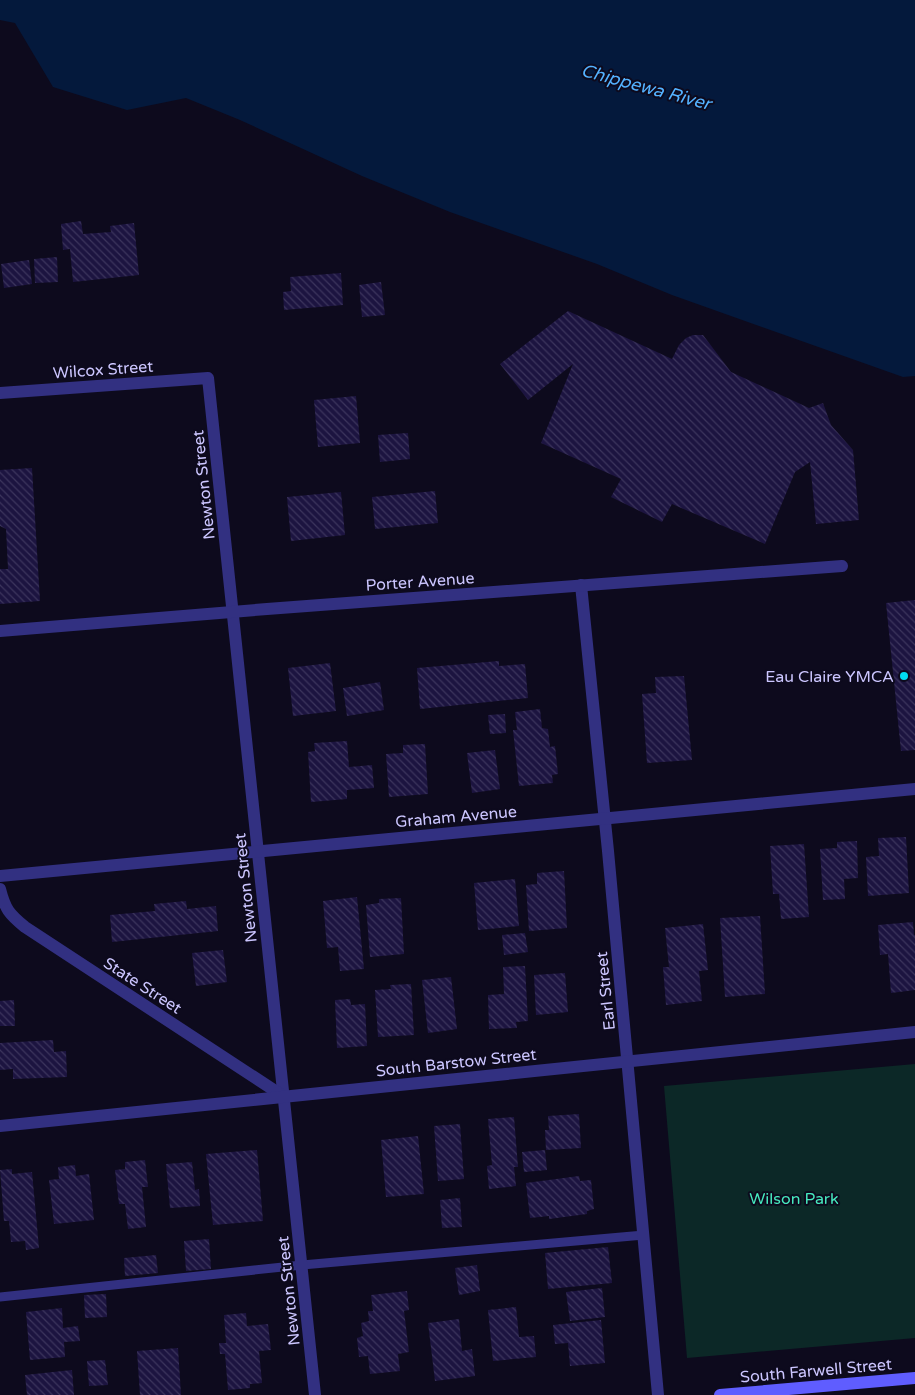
<svg xmlns="http://www.w3.org/2000/svg" width="915" height="1395" viewBox="0 0 915 1395" font-family="'Varela Round',sans-serif">
<style>
.green{fill:#0c2827}
.water{fill:#04193c}
.building{fill:url(#building-back-hatch)}
.lines{fill:none;stroke-linecap:round;stroke-linejoin:round}
.service{stroke:#323081;stroke-width:9}
.minor{stroke:#323081;stroke-width:12}
.tertiary{stroke:#323081;stroke-width:12}
.secondary{stroke:#5f5dff;stroke-width:12}
.poi-dot{fill:#00dcf1;stroke:#0d0a1d;stroke-width:2}
.labels{text-anchor:middle;stroke-width:4;stroke-linejoin:round;paint-order:stroke}
.street-label{font-size:16px;fill:#ccc6ff;stroke:#0d0a1d}
.poi-label{font-size:16px;fill:#ccc6ff;stroke:#0d0a1d;text-anchor:end}
.park-label{font-size:16px;fill:#47eabf;stroke:#0d0a1d}
.water-label{font-size:18px;font-style:italic;fill:#54b2ff;stroke:#0d0a1d}
</style>
<defs>
<pattern id="building-back-hatch" width="6" height="6" patternUnits="userSpaceOnUse" patternTransform="scale(1.25)"><rect width="6" height="6" fill="#1c1440"/><path d="M-1 5l2 2M0 0l6 6M5-1l2 2" fill="none" stroke="#3c355d"/></pattern>
</defs>
<rect width="100%" height="100%" fill="#0d0a1d"/>
<!-- green -->
<polygon class="green" points="915,1064 915,1338 687,1358 664,1086"/>
<!-- water -->
<polygon class="water" points="0,0 915,0 915,376 903,377 672,295 597,264 450,212 362,176 240,120 186,98 127,110 53,87 15,23 0,20"/>
<!-- building -->
<g class="building">
<polygon points="81,221 83,234 111,232 110,226 134,223 139,275 73,282 70,249 63,250 61,224"/>
<polygon points="57,257 58,282 35,283 34,259"/>
<polygon points="29,260 32,284 4,288 1,264"/>
<polygon points="341,273 343,305 284,310 283,292 291,291 290,277"/>
<polygon points="381,282 385,315 362,317 359,285"/>
<polygon points="568,311 672,359 679,345 686,338 693,335 703,335 731,372 809,408 823,403 831,425 853,450 859,520 816,524 810,462 795,472 765,544 672,504 662,522 611,497 621,479 541,443 573,364 528,400 500,364"/>
<polygon points="356,396 360,443 318,447 314,400"/>
<polygon points="408,433 410,459 380,462 378,435"/>
<polygon points="32,468 40,601 0,604 0,569 8,569 6,529 0,526 0,470"/>
<polygon points="435,491 438,523 375,529 372,497"/>
<polygon points="341,492 345,535 291,541 287,497"/>
<polygon points="915,600 915,750 901,751 886,603"/>
<polygon points="499,661 499,666 525,664 528,698 420,709 417,668"/>
<polygon points="330,663 336,711 293,716 288,668"/>
<polygon points="684,676 692,760 647,763 642,694 656,693 655,677"/>
<polygon points="380,682 384,710 347,716 343,688"/>
<polygon points="540,709 542,728 548,729 550,747 555,746 558,774 552,775 553,783 519,786 513,730 517,730 515,712"/>
<polygon points="505,714 506,733 490,734 488,715"/>
<polygon points="347,741 349,767 372,765 374,788 347,790 347,799 311,802 308,752 315,751 314,743"/>
<polygon points="425,744 428,794 389,797 386,754 403,753 403,745"/>
<polygon points="495,750 500,789 472,793 467,753"/>
<polygon points="906,837 909,893 868,896 866,857 879,856 878,838"/>
<polygon points="857,841 858,878 844,879 845,899 823,900 820,849 837,848 837,842"/>
<polygon points="804,844 809,917 781,919 779,894 773,894 770,846"/>
<polygon points="564,871 567,928 529,931 526,885 537,884 537,873"/>
<polygon points="515,879 519,926 478,930 474,883"/>
<polygon points="357,897 364,969 340,971 338,947 327,948 323,901"/>
<polygon points="401,898 404,954 370,957 366,905 379,903 379,899"/>
<polygon points="186,901 187,909 216,906 218,931 112,942 110,915 155,911 154,904"/>
<polygon points="760,916 765,994 725,997 720,918"/>
<polygon points="913,922 914,935 915,935 915,990 891,993 888,954 880,955 878,925"/>
<polygon points="703,924 708,970 699,971 702,1001 666,1005 663,967 669,967 665,928"/>
<polygon points="525,933 528,952 504,955 502,935"/>
<polygon points="223,950 227,982 196,986 192,953"/>
<polygon points="525,966 528,1021 516,1022 517,1028 489,1029 488,995 504,994 503,967"/>
<polygon points="565,973 568,1012 536,1015 534,975"/>
<polygon points="451,977 457,1029 428,1033 422,980"/>
<polygon points="411,984 414,1035 378,1037 375,990 391,989 390,985"/>
<polygon points="350,999 351,1005 365,1004 367,1046 337,1048 335,1000"/>
<polygon points="14,1000 15,1026 0,1026 0,1001"/>
<polygon points="53,1040 54,1052 66,1051 67,1077 13,1079 13,1069 0,1070 0,1043"/>
<polygon points="579,1114 581,1148 546,1150 545,1130 549,1130 548,1116"/>
<polygon points="514,1117 518,1167 514,1167 516,1186 489,1189 487,1166 492,1165 488,1119"/>
<polygon points="460,1124 464,1179 438,1181 434,1126"/>
<polygon points="418,1136 424,1194 386,1197 381,1140"/>
<polygon points="257,1150 263,1221 213,1225 206,1154"/>
<polygon points="545,1150 547,1170 524,1172 522,1152"/>
<polygon points="145,1160 148,1187 142,1187 146,1227 128,1229 125,1204 119,1204 115,1170 125,1169 125,1162"/>
<polygon points="192,1162 195,1190 199,1189 200,1206 170,1208 166,1164"/>
<polygon points="75,1165 76,1176 89,1174 94,1220 54,1224 49,1180 59,1179 58,1167"/>
<polygon points="12,1169 12,1174 32,1172 39,1248 26,1250 25,1241 11,1242 9,1221 4,1221 0,1170"/>
<polygon points="579,1176 580,1181 591,1180 594,1209 587,1211 587,1214 549,1219 549,1216 530,1218 526,1183"/>
<polygon points="460,1198 462,1227 442,1228 440,1200"/>
<polygon points="209,1239 211,1269 186,1271 184,1241"/>
<polygon points="608,1247 612,1283 548,1289 545,1253"/>
<polygon points="156,1255 158,1273 125,1276 124,1258"/>
<polygon points="477,1265 480,1291 459,1295 455,1268"/>
<polygon points="602,1288 605,1317 570,1321 566,1292"/>
<polygon points="407,1291 409,1310 404,1311 409,1352 398,1354 400,1371 370,1374 368,1356 359,1357 357,1338 363,1336 361,1323 369,1321 368,1311 373,1311 371,1295"/>
<polygon points="106,1294 107,1317 85,1318 84,1295"/>
<polygon points="516,1307 519,1337 534,1336 536,1357 493,1361 488,1310"/>
<polygon points="62,1308 63,1328 78,1326 80,1341 64,1342 65,1357 30,1360 26,1312"/>
<polygon points="246,1313 247,1326 268,1324 271,1350 259,1351 262,1383 250,1384 250,1388 228,1390 225,1354 220,1354 219,1343 226,1343 224,1315"/>
<polygon points="459,1319 462,1351 472,1349 475,1376 435,1381 428,1323"/>
<polygon points="601,1320 605,1363 570,1366 568,1343 555,1344 553,1325"/>
<polygon points="178,1348 181,1395 140,1395 137,1351"/>
<polygon points="105,1360 108,1385 89,1386 87,1361"/>
<polygon points="72,1370 74,1395 27,1395 25,1375"/>
</g>
<g class="lines">
<!-- service -->
<polyline class="service" points="0,1297 302,1265 644,1235"/>
<!-- minor -->
<g class="minor">
<polyline points="0,393 208,378 315,1395"/>
<polyline points="581,585 608,851 658,1395"/>
<polyline points="0,631 267,609 842,566"/>
<path d="M 0,889 C 5,909 9,914 25,927 L 283,1096"/>
</g>
<!-- tertiary -->
<g class="tertiary">
<polyline points="0,876 915,789"/>
<polyline points="0,1126 915,1032"/>
</g>
<!-- secondary -->
<polyline class="secondary" points="720,1395 915,1378"/>
</g>
<!-- markers -->
<circle class="poi-dot" cx="904" cy="676" r="5"/>
<g class="labels">
<!-- street labels -->
<g class="street-label">
<text transform="translate(103 369) rotate(-4)" y="6">Wilcox Street</text>
<text transform="translate(203 485) rotate(-96)" y="6">Newton Street</text>
<text transform="translate(420 581) rotate(-4)" y="6">Porter Avenue</text>
<text transform="translate(456 816) rotate(-5)" y="6">Graham Avenue</text>
<text transform="translate(245 888) rotate(-96)" y="6">Newton Street</text>
<text transform="translate(143 985) rotate(33)" y="6">State Street</text>
<text transform="translate(605 991) rotate(-96)" y="6">Earl Street</text>
<text transform="translate(456 1062) rotate(-6)" y="6">South Barstow Street</text>
<text transform="translate(288 1291) rotate(-96)" y="6">Newton Street</text>
<text transform="translate(816 1370) rotate(-5)" y="6">South Farwell Street</text>
</g>
<!-- poi labels -->
<g class="poi-label">
<text x="894" y="682">Eau Claire YMCA</text>
</g>
<!-- park labels -->
<g class="park-label">
<text x="794" y="1204">Wilson Park</text>
</g>
<!-- water labels -->
<g class="water-label">
<text transform="translate(646 87) rotate(15)" y="6">Chippewa River</text>
</g>
</g>
</svg>
